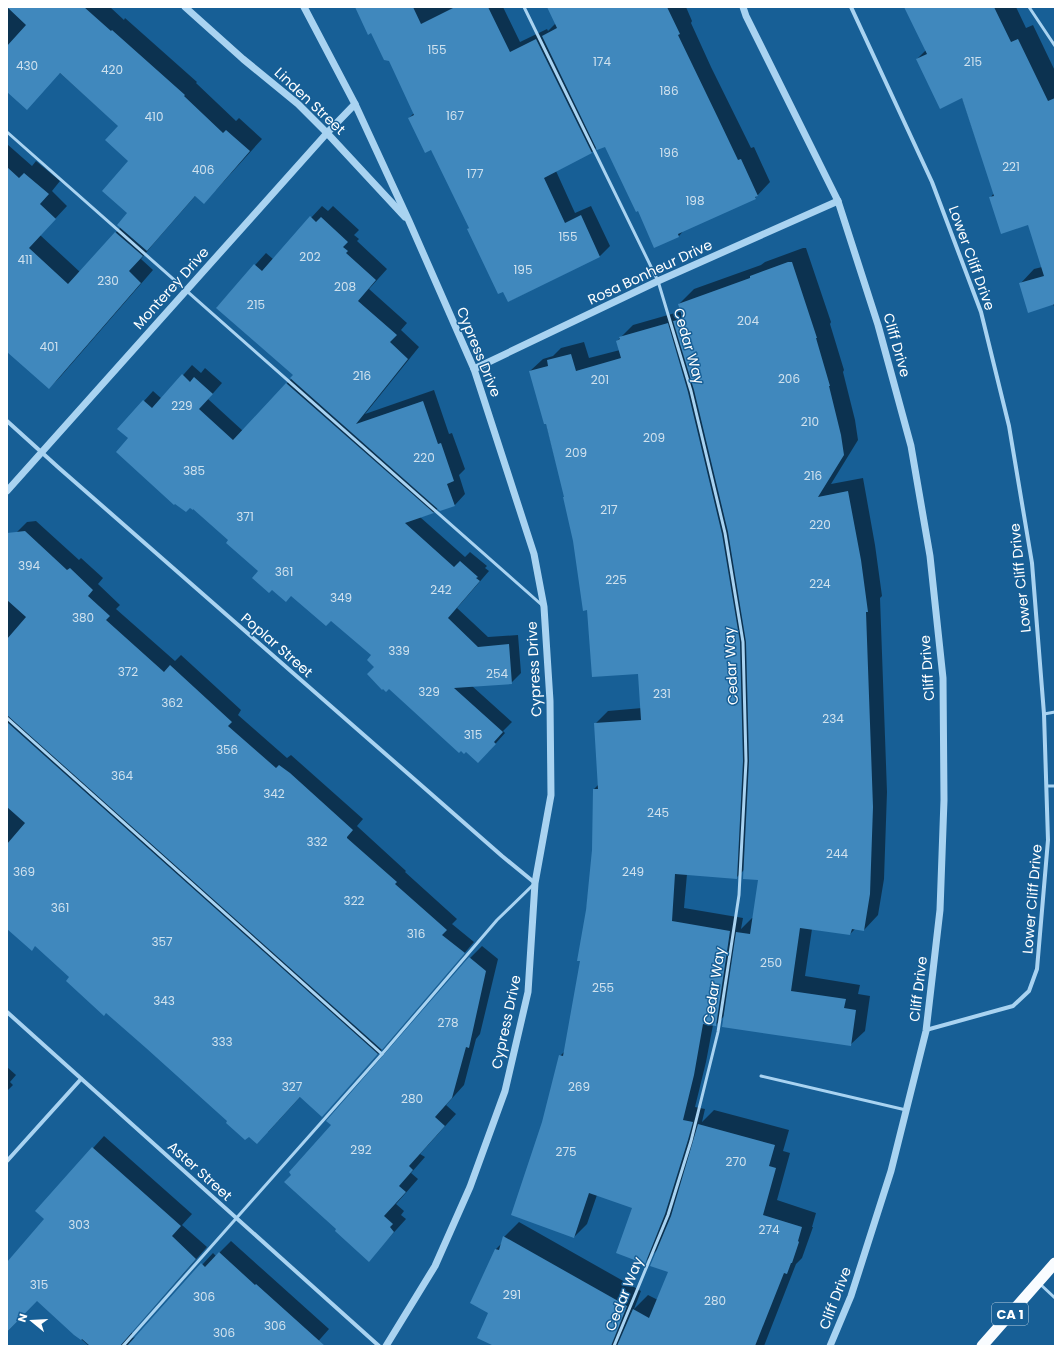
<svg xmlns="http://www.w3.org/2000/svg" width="1062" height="1353" viewBox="0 0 1062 1353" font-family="Poppins,sans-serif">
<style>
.shadow{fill:#0007;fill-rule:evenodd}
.building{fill:#4088bd}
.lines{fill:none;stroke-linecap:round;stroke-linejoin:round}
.service{stroke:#a9d3f1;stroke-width:3}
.minor{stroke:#a9d3f1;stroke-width:4}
.tertiary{stroke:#a9d3f1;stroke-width:7}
.trunk{stroke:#f9fcff;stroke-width:11}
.labels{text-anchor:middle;stroke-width:3;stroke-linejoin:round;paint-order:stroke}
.number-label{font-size:12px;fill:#cfe1ee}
.shield{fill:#175f96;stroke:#b9cfe0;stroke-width:1}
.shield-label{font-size:13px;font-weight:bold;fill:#fff}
.street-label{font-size:14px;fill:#fff;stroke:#175f96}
</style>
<rect width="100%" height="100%" fill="#175f96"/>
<!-- shadow -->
<g class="shadow">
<polygon points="7,7 110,7 124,20 125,18 197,82 196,83 236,121 239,118 262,139 216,190 196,195 154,243 141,259 153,270 61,376 49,388 7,346 7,144 32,166 36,161 60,181 52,191 67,206 40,235 80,272 121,227 128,213 129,161 119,126 60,73 7,91"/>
<polygon points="356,7 503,7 520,42 547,29 548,31 556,23 548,7 686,7 692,21 691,23 711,67 751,148 754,147 770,182 755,198 684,230 679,236 638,210 606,145 597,147 592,152 556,171 575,213 591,206 610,246 600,256 509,301 468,229 470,227 432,149 409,118 414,113 390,60"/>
<polygon points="906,7 1016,7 1026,28 1033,25 1055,71 1055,309 1053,304 1020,284 1034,269 1042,267 1029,223 990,198 994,193 962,97 917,59 926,50"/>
<polygon points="322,206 328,211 333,206 359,230 354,235 359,239 357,241 387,269 369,289 407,323 401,330 419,347 365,414 434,390 449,434 452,433 465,469 459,475 465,494 454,506 438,508 433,513 420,517 465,557 470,552 487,566 485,568 489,571 457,608 488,637 518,635 521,673 511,683 472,686 512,722 503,731 505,733 488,752 375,667 373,655 331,620 291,595 259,571 130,438 144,401 153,391 162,399 192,365 201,373 205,368 222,383 208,399 243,431 292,378 294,375 217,307 266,253 273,259"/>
<path d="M 803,248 L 806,248 L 831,322 L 830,324 L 844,370 L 843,372 L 855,420 L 858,440 L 831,484 L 863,478 L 875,545 L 882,596 L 880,598 L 887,792 L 884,879 L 878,915 L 864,930 L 856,928 L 850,934 L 812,929 L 805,976 L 860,985 L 858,994 L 870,996 L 865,1031 L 850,1045 L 724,1016 L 716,1025 L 713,1025 L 706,1062 L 695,1107 L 705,1109 L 702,1122 L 714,1110 L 789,1130 L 783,1151 L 790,1153 L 777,1200 L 816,1213 L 812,1227 L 813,1227 L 802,1258 L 796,1264 L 764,1346 L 497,1346 L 490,1312 L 471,1302 L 496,1249 L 502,1243 L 504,1237 L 519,1222 L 641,1291 L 634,1309 L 648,1295 L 658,1300 L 669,1272 L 658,1249 L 644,1263 L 633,1207 L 597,1195 L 587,1224 L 574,1237 L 543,1123 L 560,1056 L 565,1051 L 581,961 L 593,850 L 594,789 L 599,784 L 595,724 L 608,711 L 642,708 L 639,673 L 588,609 L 565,497 L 546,423 L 530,371 L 543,359 L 553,356 L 561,348 L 584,342 L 589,358 L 620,350 L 617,341 L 633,325 L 682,311 L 679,304 L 694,289 L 761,265 L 765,262 ZM 744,870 L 759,880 L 753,918 L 752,918 L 741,929 L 743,918 L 684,908 L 687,874 L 736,878 Z"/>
<polygon points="36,521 79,560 81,558 103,578 98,584 120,605 116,609 175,661 181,655 241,710 238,715 287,758 291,755 363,819 357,826 358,827 406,871 405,872 457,919 452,924 474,942 388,1043 322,1116 301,1096 268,1132 229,1121 35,945 7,927 7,542 27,522"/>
<polygon points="482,946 498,959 480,1034 476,1039 464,1085 446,1105 456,1114 420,1154 425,1157 411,1173 418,1179 396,1204 404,1211 401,1215 406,1219 369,1260 338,1229 332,1125 328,1121 470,958"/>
<polygon points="7,1067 16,1075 10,1082 13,1085 7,1091"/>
<polygon points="104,1136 192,1214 182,1225 207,1247 132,1332 132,1338 136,1337 213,1253 216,1256 231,1241 329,1329 314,1346 89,1346 37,1300 7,1332 7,1263 45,1219 36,1211"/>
</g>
<!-- building -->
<g class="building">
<polygon points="7,7 84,7 111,31 112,30 185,95 184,96 223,133 226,130 250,151 204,204 195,196 147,251 117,225 127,213 102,191 128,161 105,140 118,126 60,73 27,110 7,92 7,46 26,25"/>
<polygon points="355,7 413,7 421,24 455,7 488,7 510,52 536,39 592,153 544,178 565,223 581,215 600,257 508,302 503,292 498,294 467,229 469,228 431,150 425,153 408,118 414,115 389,61 384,60 371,33 368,35"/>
<polygon points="547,7 667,7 680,34 678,35 719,120 738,160 741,159 758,196 755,197 756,199 678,234 679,237 654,248 638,211 636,212 605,147 597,150 542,36 557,28"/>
<polygon points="904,7 994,7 1011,42 1018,39 1048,101 1055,98 1055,304 1028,313 1019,283 1044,276 1028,225 1001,234 989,197 994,196 962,98 940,109 916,59 927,54"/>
<polygon points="7,167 19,178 24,173 49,194 40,204 56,219 29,248 68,284 115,232 143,256 129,271 141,283 49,389 7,352"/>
<polygon points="310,216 316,222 321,217 348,242 343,247 348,251 346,253 376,280 358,301 397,335 390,342 408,359 356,424 423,401 438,444 441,443 454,481 447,484 455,506 440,511 290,378 293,375 216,308 254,264 262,271"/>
<polygon points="788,262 792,262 817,338 816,338 830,386 829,386 841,435 844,455 818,497 848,491 861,560 868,612 866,612 873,807 870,894 864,931 852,929 850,935 800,928 791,991 846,999 844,1008 856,1010 851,1046 722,1027 736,932 750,934 758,880 743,879 749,761 746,642 728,532 694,390 673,321 683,319 678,304 750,278 750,276"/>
<polygon points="668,323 688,392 722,534 740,642 743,761 737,879 675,874 672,921 730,931 716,1026 703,1024 694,1075 683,1120 693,1122 688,1140 665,1214 645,1264 616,1253 632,1208 589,1193 574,1238 511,1215 542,1122 559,1055 563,1056 580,961 577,961 586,910 592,850 593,789 598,789 594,723 641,720 638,674 592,677 587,610 583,611 573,541 563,497 564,497 546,424 544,424 529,371 548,366 547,360 571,354 576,371 621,358 616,341 620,339 619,337"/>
<polygon points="182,374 190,382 194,377 213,394 199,409 233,440 286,383 434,513 405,523 454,567 460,561 478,577 476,578 480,581 448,618 478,647 509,644 512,684 454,688 503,732 494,742 496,744 478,763 466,752 464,754 461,751 459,753 389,689 386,692 383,689 382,690 367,674 374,667 367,660 371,655 331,621 326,626 291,596 286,602 272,590 269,593 252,578 258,571 226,543 228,540 193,509 193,510 190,508 186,512 175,504 174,505 116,452 128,438 117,429 143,400 152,408"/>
<polygon points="25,531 67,570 70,568 93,590 88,596 110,616 106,620 164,672 170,665 232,722 228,726 276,768 279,765 290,773 353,830 347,837 347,838 397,882 395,884 447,930 442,935 465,953 382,1050 7,715 7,639 26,617 7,600 7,533"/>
<polygon points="7,722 378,1054 322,1117 300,1097 257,1144 249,1137 245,1140 226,1123 227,1121 146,1048 106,1013 104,1016 66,981 69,977 35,946 32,951 7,929 7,844 25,823 7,807"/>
<polygon points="469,957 486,971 469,1048 466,1047 452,1098 435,1117 445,1126 409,1166 413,1170 399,1186 406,1192 384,1216 393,1224 390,1227 394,1232 369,1262 335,1231 336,1229 284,1182 291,1175 289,1172 331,1125 326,1121"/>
<polygon points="698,1124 775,1145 769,1166 776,1168 763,1215 802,1227 798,1241 799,1242 792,1263 791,1263 787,1274 784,1273 755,1346 617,1346 633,1309 649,1318 668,1272 650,1266 671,1216"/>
<polygon points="92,1147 181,1226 172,1236 196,1259 120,1346 90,1346 82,1339 81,1340 74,1335 37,1301 7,1332 7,1262 44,1219 35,1211"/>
<polygon points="503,1236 627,1306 611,1346 494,1346 477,1338 488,1313 470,1303 495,1249 499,1250"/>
<polygon points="219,1252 255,1285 256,1284 325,1346 127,1346 201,1263 205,1267"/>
</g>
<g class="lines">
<!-- service -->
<g class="service">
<polyline points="524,7 658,281 691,391 725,533 743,642 746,761 739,895 718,1032 691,1141 668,1215 614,1346"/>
<polyline points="1029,7 1055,46"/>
<polyline points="7,132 543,606"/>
<polyline points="1044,714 1055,712"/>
<polyline points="7,718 382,1054"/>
<polyline points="1047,786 1055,786"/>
<polyline points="761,1076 906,1110"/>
<polyline points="1040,1284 1055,1298"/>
<polyline points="123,1346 382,1054 497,920 534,884"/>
</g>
<!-- minor -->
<g class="minor">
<polyline points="851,7 932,182 981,312 1009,426 1032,563 1044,714 1048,840 1037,969 1029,991 1013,1006 926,1030"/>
<polyline points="7,421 59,468 502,856 535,883"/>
<polyline points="7,1012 379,1346"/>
<polyline points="7,1161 81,1079"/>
</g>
<!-- tertiary -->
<g class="tertiary">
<polyline points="185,7 243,59 298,104 327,133 405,217"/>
<polyline points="304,7 355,104 409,221 474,369 534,554 544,607 550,701 551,795 535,883 528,992 505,1091 470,1187 435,1266 386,1346"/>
<polyline points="743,7 746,16 838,201 878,325 911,446 930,556 943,678 944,800 940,910 926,1031 891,1171 851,1296 830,1346"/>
<polyline points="474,369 658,281 838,201"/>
<polyline points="7,491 327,133 355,104"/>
</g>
<!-- trunk -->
<polyline class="trunk" points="982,1346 1055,1263"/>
</g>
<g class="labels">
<!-- number labels -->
<g class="number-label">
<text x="437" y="54">155</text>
<text x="602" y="66">174</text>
<text x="973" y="66">215</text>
<text x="27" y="70">430</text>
<text x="112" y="74">420</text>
<text x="669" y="95">186</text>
<text x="455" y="120">167</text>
<text x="154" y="121">410</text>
<text x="669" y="157">196</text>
<text x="1011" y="171">221</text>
<text x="203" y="174">406</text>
<text x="475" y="178">177</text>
<text x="695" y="205">198</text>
<text x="568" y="241">155</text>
<text x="310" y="261">202</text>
<text x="25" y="264">411</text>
<text x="523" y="274">195</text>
<text x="108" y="285">230</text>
<text x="345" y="291">208</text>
<text x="256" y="309">215</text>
<text x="748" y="325">204</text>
<text x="49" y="351">401</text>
<text x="362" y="380">216</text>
<text x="789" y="383">206</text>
<text x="600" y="384">201</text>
<text x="182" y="410">229</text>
<text x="810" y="426">210</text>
<text x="654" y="442">209</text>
<text x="576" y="457">209</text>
<text x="424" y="462">220</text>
<text x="194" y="475">385</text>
<text x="813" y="480">216</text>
<text x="609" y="514">217</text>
<text x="245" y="521">371</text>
<text x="820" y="529">220</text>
<text x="29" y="570">394</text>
<text x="284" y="576">361</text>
<text x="616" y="584">225</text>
<text x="820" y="588">224</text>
<text x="441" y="594">242</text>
<text x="341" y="602">349</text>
<text x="83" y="622">380</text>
<text x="399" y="655">339</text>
<text x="128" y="676">372</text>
<text x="497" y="678">254</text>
<text x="429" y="696">329</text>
<text x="662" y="698">231</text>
<text x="172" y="707">362</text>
<text x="833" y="723">234</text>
<text x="473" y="739">315</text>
<text x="227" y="754">356</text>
<text x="122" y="780">364</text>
<text x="274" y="798">342</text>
<text x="658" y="817">245</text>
<text x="317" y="846">332</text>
<text x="837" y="858">244</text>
<text x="24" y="876">369</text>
<text x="633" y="876">249</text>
<text x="354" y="905">322</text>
<text x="60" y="912">361</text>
<text x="416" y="938">316</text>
<text x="162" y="946">357</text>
<text x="771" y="967">250</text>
<text x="603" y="992">255</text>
<text x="164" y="1005">343</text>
<text x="448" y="1027">278</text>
<text x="222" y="1046">333</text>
<text x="292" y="1091">327</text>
<text x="579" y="1091">269</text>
<text x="412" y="1103">280</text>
<text x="361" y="1154">292</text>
<text x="566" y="1156">275</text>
<text x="736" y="1166">270</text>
<text x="79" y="1229">303</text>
<text x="769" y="1234">274</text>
<text x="39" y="1289">315</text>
<text x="512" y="1299">291</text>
<text x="204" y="1301">306</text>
<text x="715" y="1305">280</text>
<text x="275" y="1330">306</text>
<text x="224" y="1337">306</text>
</g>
<!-- shield labels -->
<rect class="shield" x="992" y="1303" width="36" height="22" rx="3"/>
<g class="shield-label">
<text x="1010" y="1319">CA 1</text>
</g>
<!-- street labels -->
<g class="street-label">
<text transform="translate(310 101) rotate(43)" y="5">Linden Street</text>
<text transform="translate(972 258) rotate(70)" y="5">Lower Cliff Drive</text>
<text transform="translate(650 272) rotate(-25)" y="5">Rosa Bonheur Drive</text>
<text transform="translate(171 288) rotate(-48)" y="5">Monterey Drive</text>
<text transform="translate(897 345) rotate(74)" y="5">Cliff Drive</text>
<text transform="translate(689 346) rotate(74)" y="5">Cedar Way</text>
<text transform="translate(479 352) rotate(68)" y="5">Cypress Drive</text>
<text transform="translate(1020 578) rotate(-96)" y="5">Lower Cliff Drive</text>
<text transform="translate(277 645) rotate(41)" y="5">Poplar Street</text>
<text transform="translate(731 666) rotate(-93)" y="5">Cedar Way</text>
<text transform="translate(927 668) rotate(-94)" y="5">Cliff Drive</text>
<text transform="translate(534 669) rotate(-93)" y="5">Cypress Drive</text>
<text transform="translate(1032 899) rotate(-85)" y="5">Lower Cliff Drive</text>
<text transform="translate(714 986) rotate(-81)" y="5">Cedar Way</text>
<text transform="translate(918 989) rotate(-83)" y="5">Cliff Drive</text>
<text transform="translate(506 1022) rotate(-78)" y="5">Cypress Drive</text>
<text transform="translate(200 1171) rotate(42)" y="5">Aster Street</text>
<text transform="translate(624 1294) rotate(-68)" y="5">Cedar Way</text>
<text transform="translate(835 1298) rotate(-69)" y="5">Cliff Drive</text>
</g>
</g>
<!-- border -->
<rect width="1062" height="1353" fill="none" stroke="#ffffff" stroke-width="16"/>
<!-- north arrow -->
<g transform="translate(32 1321) rotate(288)" stroke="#175f96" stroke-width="3" paint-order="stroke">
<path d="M0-3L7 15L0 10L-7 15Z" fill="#ffffff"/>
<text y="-6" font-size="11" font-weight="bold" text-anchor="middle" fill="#ffffff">N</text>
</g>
</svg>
